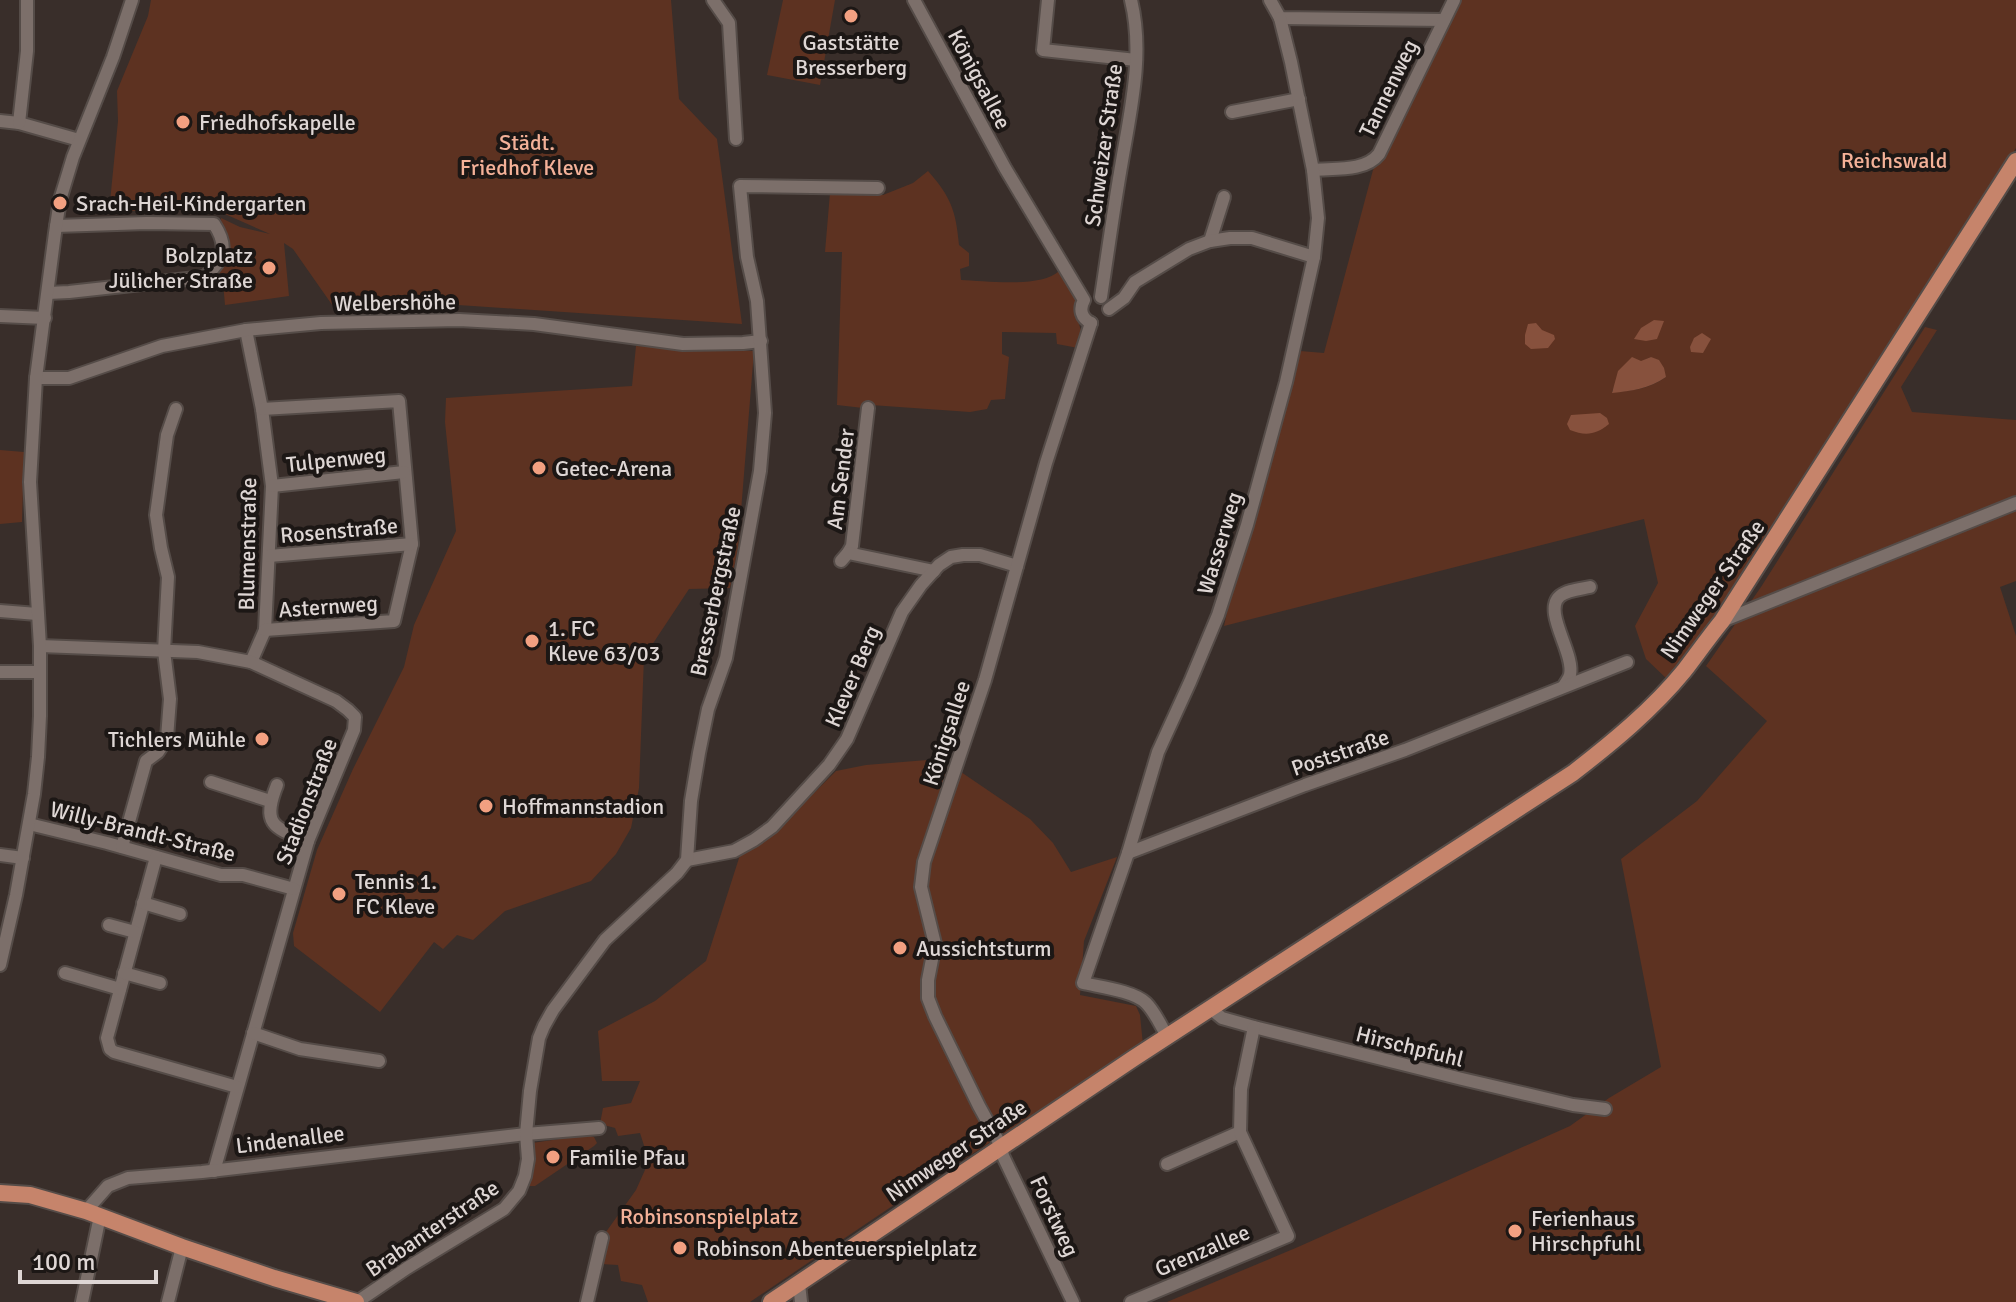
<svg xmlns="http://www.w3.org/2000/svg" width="2016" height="1302" viewBox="0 0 2016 1302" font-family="Signika,sans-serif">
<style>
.green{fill:#5d3221;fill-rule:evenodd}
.water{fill:#87513d}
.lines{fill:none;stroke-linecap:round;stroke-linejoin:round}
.minor-casing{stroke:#554c48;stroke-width:16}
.major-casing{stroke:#554c48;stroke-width:20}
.minor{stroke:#7c6f6a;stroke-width:12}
.major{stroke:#c6846b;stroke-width:16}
.poi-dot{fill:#f2a081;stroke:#1c1715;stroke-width:3}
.labels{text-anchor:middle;stroke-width:8;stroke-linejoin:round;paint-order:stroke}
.poi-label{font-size:22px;fill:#ded6d4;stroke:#1c1715;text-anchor:start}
.street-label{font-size:22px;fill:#ded6d4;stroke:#1c1715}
.park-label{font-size:22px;fill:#f4b198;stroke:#1c1715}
</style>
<rect width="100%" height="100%" fill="#392e2a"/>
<!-- green -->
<g class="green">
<path d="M 151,0 L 671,0 L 679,99 L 717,139 L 742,324 L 458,305 L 335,309 L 293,249 L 284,243 L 289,296 L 225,305 L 223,282 L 217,276 L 219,274 C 216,256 222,236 221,218 L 240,227 L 270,234 L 209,207 L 109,212 L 118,121 L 117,91 L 148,16 Z"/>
<polygon points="783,0 835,0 820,85 767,75"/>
<path d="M 1458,0 L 2016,0 L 2016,148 L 1716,614 L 1667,679 L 1646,659 L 1635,626 L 1658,583 L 1644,519 L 1224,626 L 1232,589 L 1264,489 L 1300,351 L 1324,353 L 1373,170 L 1402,115 ZM 1651,357 L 1666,377 C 1649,389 1632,391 1612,392 C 1617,377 1636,363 1651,357 Z"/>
<path d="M 928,171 C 951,197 956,211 959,245 L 969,253 L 969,266 L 960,269 L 961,280 C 986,281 1042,288 1059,271 L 1078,297 L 1074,307 L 1082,334 L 1078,348 L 1057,344 L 1056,333 L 1002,332 L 1002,354 L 1009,357 L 1005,399 L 991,400 L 987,409 L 970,412 L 871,405 L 863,408 L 837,405 L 842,252 L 825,252 L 830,193 L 883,195 L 913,183 Z"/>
<polygon points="1925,327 1937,330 1901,387 1912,412 2016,420 2016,581 2000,587 2016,636 2016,1302 1167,1302 1298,1247 1570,1126 1609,1098 1661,1067 1621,859 1697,801 1767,721 1706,666 1761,587"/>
<polygon points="636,346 754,351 738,548 730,588 689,589 644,657 639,788 631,828 616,854 591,881 505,911 473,940 457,935 443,949 434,942 380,1012 294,946 293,933 317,850 353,769 404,667 414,625 456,531 445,422 446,398 632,386"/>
<polygon points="0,450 24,452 22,522 0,524"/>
<polygon points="927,760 961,772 1030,819 1053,843 1071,872 1117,857 1084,941 1080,995 1136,1006 1140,1015 1143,1045 922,1186 750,1302 648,1302 642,1285 621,1281 618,1265 601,1264 606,1232 636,1190 649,1161 640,1133 618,1136 615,1128 600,1124 603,1108 631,1103 640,1081 602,1081 598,1031 655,1001 706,961 740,855 771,836 836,771 866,765"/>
<polygon points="587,1135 594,1137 597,1143 594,1146 535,1186 526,1186 532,1143"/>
</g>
<!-- water -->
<g class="water">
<polygon points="1654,320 1664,321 1657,339 1646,341 1634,339 1641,328"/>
<polygon points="1536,323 1542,330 1554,335 1555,339 1548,348 1531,349 1525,344 1525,335 1528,324"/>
<polygon points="1702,333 1711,339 1703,353 1691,352 1690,347 1694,338"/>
<path d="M 1632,357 L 1641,361 L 1651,357 L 1659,360 L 1664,368 L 1666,377 C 1649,389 1631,391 1612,393 L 1618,371 Z"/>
<path d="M 1600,413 L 1607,418 L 1609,424 C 1596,435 1585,436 1570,430 L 1567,424 L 1571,415 Z"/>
</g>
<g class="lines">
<defs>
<g id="minor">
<polyline points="713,0 729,23 736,139"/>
<path d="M 914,0 L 1005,168 L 1084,300 C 1079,309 1081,318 1091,323"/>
<polyline points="1048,0 1043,50 1136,60"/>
<polyline points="1270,0 1280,18 1444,20"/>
<polyline points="1232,112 1299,99"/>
<polyline points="0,121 19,123 79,140"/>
<polyline points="19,123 27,51 27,0"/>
<path d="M 1313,170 C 1334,168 1365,172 1379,154 L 1454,0"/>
<polyline points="1210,241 1224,197"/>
<path d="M 48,293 L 69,292 L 205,277 C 224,259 229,247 214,224 L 147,223 L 56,226"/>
<path d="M 1101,297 C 1108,251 1114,206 1122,161 C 1131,108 1144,53 1131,0"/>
<polyline points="1109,309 1124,298 1135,282 1189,249 1210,241 1230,238 1252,238 1314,257"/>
<polyline points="0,316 45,318"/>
<polyline points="246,330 262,409 272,486 265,630 251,662"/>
<polyline points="36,378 69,378 162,346 246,330 321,323 459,320 534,324 683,344 743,343 761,341"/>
<polyline points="262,409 399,401 412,544 394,621 265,630"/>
<polyline points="272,486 404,472"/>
<polyline points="848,553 852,546 868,408"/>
<polyline points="269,556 412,544"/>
<polyline points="841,561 848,553 934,571"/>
<polyline points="0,611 37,614"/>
<polyline points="1722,621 2016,503"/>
<polyline points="40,646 198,652 251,662 336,701 348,710 355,717 354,730 308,841 214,1171"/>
<polyline points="0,672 40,672"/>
<path d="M 1564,686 C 1566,682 1569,679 1570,675 C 1575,653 1542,611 1560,596 C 1567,590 1581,589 1590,587"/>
<polyline points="211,782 270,801"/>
<path d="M 277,785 C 261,825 274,828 308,841"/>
<polyline points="29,824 107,843 221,875 243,875 294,889"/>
<polyline points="122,847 146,761 158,752 167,738 170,699 164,651 168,577 161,548 156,515 167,435 176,409"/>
<polyline points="1128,853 1305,785 1405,750 1627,662"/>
<polyline points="0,855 23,858"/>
<polyline points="156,857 107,1038 110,1049 114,1052 237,1087"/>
<polyline points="687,860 734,851 754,840 772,827 829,765 847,739 902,612 921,585 939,565 951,557 963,555 980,555 1017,566"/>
<polyline points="143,903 180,914"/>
<polyline points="109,925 135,932"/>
<polyline points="0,965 16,895 34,794 38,757 40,716 40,646 30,482 36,378 55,233 60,200 73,157 113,57 132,0"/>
<polyline points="65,973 120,989"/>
<polyline points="124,973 160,983"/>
<polyline points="1210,1008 1222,1018 1254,1027 1462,1079 1573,1105 1605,1109"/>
<polyline points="253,1033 300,1049 379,1061"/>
<path d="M 1167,1036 C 1161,1026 1155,1012 1146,1003 C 1134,991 1100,987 1083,983 L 1128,853 L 1158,752 L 1190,682 L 1218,615 L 1247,525 L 1286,382 L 1314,257 L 1318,218 L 1313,170 L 1291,62 L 1280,18"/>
<polyline points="1167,1164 1240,1132"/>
<polyline points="86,1211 108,1186 128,1178 202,1172 526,1134 599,1128"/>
<polyline points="799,1284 801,1302"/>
<polyline points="82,1302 100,1216"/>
<polyline points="168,1302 182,1247"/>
<polyline points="357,1302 407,1268 504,1209 519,1191 525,1176 528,1159 526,1134 530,1091 539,1038 544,1026 553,1010 605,940 677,873 687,860 691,801 699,753 708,709 726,658 760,471 765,413 757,301 747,257 740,186 878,188"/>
<polyline points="587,1302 602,1238"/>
<polyline points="1073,1302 1003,1156 1001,1146 979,1106 935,1016 928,998 928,980 935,944 921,887 924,862 985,680 1046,463 1091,323"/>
<polyline points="1131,1302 1288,1236 1240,1132 1241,1089 1254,1027"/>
</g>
<g id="major">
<polyline points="0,1193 30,1195 86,1211 182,1247 274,1278 356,1302"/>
<path d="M 771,1302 L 1134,1058 L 1573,773 C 1613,742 1652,710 1684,671 C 1697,654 1709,637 1722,621 L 2016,161"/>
</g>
</defs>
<!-- minor casing -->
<use href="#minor" class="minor-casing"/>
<!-- major casing -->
<use href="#major" class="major-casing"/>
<!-- minor -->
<use href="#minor" class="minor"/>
<!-- major -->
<use href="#major" class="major"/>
</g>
<!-- markers -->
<g class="poi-dot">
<circle cx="851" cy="16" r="8"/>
<circle cx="183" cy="122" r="8"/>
<circle cx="60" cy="203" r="8"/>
<circle cx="269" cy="268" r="8"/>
<circle cx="539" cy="468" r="8"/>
<circle cx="532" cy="641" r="8"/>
<circle cx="262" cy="739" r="8"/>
<circle cx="486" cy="806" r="8"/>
<circle cx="339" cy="894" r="8"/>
<circle cx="900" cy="948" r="8"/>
<circle cx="553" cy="1157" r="8"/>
<circle cx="1515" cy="1231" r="8"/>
<circle cx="680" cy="1248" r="8"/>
</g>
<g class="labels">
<!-- poi labels -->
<g class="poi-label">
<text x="851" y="50" text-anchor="middle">Gaststätte<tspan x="851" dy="25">Bresserberg</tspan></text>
<text x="199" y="130">Friedhofskapelle</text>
<text x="76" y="211">Srach-Heil-Kindergarten</text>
<text x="253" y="263" text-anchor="end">Bolzplatz<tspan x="253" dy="25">Jülicher Straße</tspan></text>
<text x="555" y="476">Getec-Arena</text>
<text x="548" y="636">1. FC<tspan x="548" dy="25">Kleve 63/03</tspan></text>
<text x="246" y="747" text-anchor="end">Tichlers Mühle</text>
<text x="502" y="814">Hoffmannstadion</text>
<text x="355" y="889">Tennis 1.<tspan x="355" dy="25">FC Kleve</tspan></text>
<text x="916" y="956">Aussichtsturm</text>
<text x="569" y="1165">Familie Pfau</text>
<text x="1531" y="1226">Ferienhaus<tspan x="1531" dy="25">Hirschpfuhl</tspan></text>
<text x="696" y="1256">Robinson Abenteuerspielplatz</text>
</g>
<!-- street labels -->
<g class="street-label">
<text transform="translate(980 79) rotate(62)" y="8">Königsallee</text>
<text transform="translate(1388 88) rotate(-64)" y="8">Tannenweg</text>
<text transform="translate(1103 145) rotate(-82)" y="8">Schweizer Straße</text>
<text transform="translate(395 302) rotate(-1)" y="8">Welbershöhe</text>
<text transform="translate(336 459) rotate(-6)" y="8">Tulpenweg</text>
<text transform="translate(840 479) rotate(-83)" y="8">Am Sender</text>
<text transform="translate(339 530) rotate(-5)" y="8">Rosenstraße</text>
<text transform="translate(1219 543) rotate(-73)" y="8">Wasserweg</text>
<text transform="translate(247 544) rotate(-89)" y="8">Blumenstraße</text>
<text transform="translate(1712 589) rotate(-55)" y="8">Nimweger Straße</text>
<text transform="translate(715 591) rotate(-78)" y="8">Bresserbergstraße</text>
<text transform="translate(328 606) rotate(-4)" y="8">Asternweg</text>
<text transform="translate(852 676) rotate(-67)" y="8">Klever Berg</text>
<text transform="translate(946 733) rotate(-72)" y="8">Königsallee</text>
<text transform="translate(1340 752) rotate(-19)" y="8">Poststraße</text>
<text transform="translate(306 801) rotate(-69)" y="8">Stadionstraße</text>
<text transform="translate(143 831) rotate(14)" y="8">Willy-Brandt-Straße</text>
<text transform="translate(1410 1046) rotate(14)" y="8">Hirschpfuhl</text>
<text transform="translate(290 1139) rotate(-7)" y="8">Lindenallee</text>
<text transform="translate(956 1150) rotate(-34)" y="8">Nimweger Straße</text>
<text transform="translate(1055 1216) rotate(65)" y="8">Forstweg</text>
<text transform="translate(432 1228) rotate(-34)" y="8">Brabanterstraße</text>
<text transform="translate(1202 1250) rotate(-23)" y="8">Grenzallee</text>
</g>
<!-- park labels -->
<g class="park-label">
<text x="527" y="150">Städt.<tspan x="527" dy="25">Friedhof Kleve</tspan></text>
<text x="1894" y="168">Reichswald</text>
<text x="709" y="1224">Robinsonspielplatz</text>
</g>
</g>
<!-- scale -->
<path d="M20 1270v12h136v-12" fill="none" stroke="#ded6d4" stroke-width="4"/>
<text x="32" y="1270" font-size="24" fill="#ded6d4" stroke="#1c1715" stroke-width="6" paint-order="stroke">100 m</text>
</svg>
